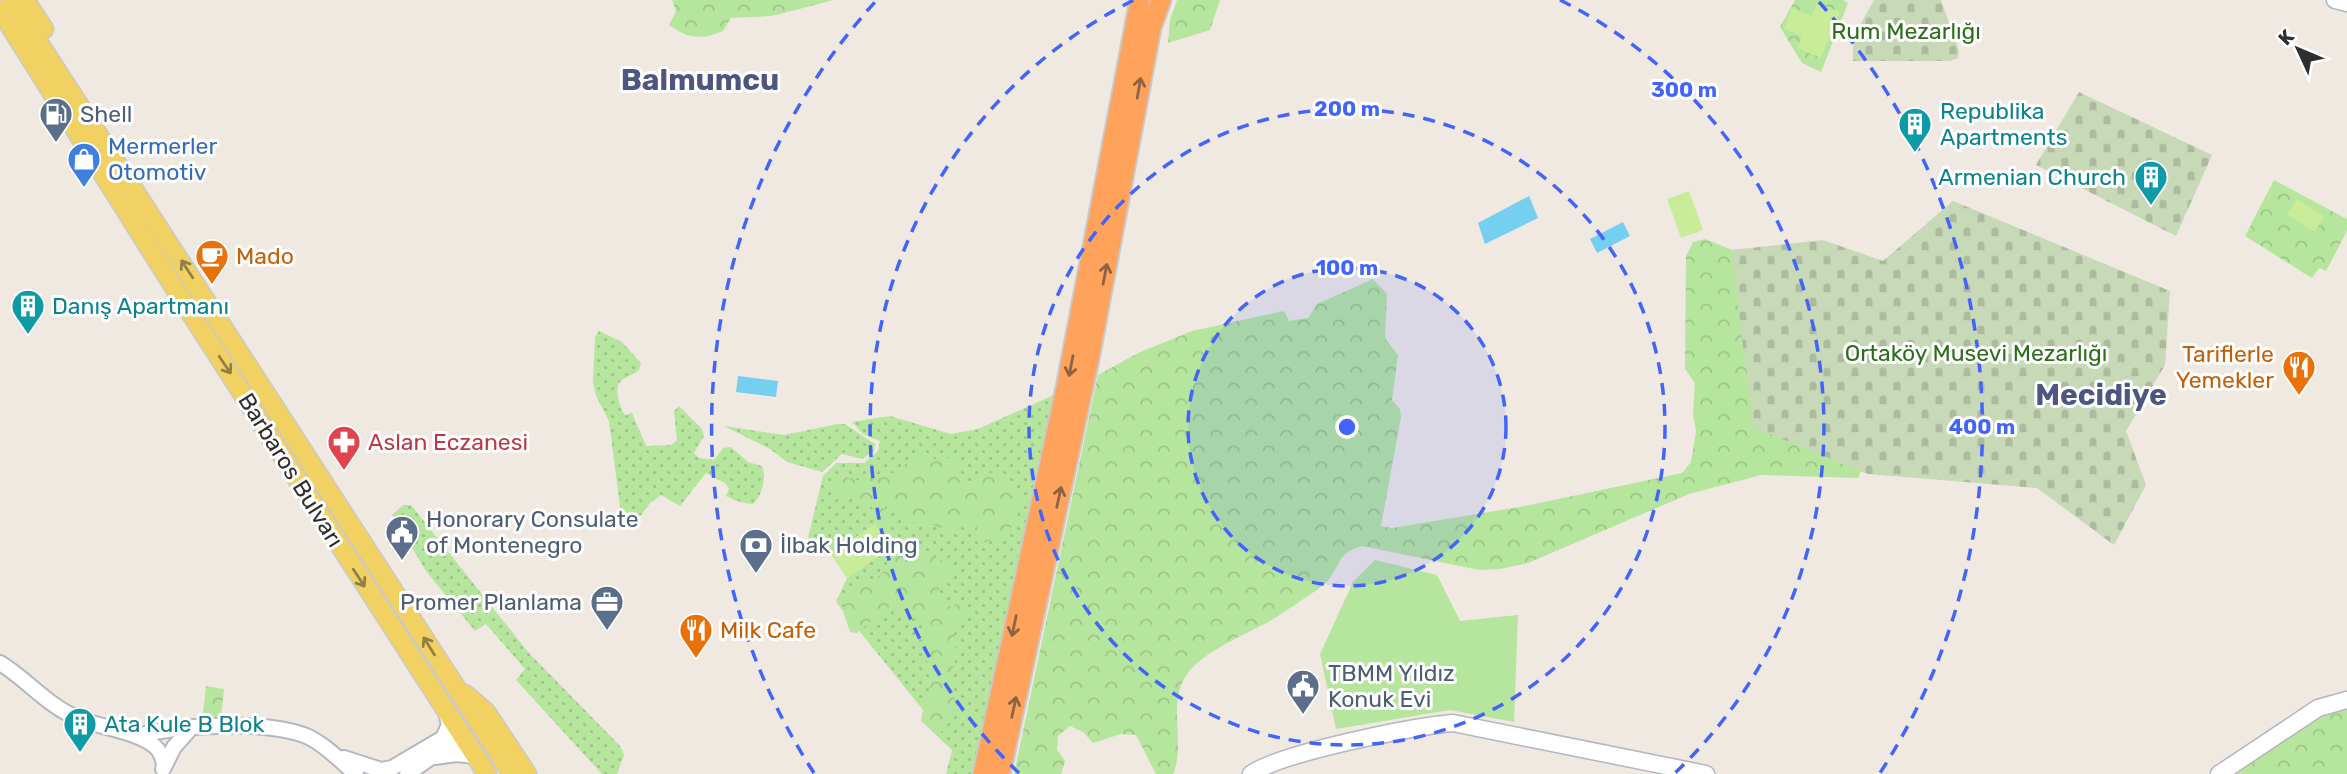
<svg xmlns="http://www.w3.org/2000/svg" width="2347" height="774" viewBox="0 0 2347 774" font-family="Rubik,sans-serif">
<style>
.grass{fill:url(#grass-dots)}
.forest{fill:url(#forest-crowns)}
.cemetery{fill:url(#cemetery-stones)}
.garden{fill:#b6e59e}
.pitch{fill:#c9ec9a}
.water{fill:#75cff0}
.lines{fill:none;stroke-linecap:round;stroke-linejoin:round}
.tertiary-casing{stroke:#b4b7c1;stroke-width:18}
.secondary-casing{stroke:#b4b7c1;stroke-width:19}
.primary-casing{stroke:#c9c9c9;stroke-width:21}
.motorway-casing{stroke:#c9c9c9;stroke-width:23}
.tertiary{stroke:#fff;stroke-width:14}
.secondary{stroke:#fff;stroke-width:16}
.primary{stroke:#f2d163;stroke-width:18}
.motorway{stroke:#ffa35c;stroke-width:19}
.oneway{stroke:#8c6343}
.oneway2{stroke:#908048}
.ring{fill:none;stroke:#4264fb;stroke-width:3.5;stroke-dasharray:12 9}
.labels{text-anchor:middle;stroke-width:6;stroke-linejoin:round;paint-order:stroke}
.park-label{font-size:23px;fill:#2c6e1b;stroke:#fff}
.culture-label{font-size:23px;fill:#0d838f;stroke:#fff;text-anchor:start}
.service-label{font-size:23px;fill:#4e5e75;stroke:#fff;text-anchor:start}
.shop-label{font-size:23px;fill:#366cbe;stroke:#fff;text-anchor:start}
.food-label{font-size:23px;fill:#c56008;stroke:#fff;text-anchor:start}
.health-label{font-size:23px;fill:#be3a42;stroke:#fff;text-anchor:start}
.street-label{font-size:23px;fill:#2e2e2e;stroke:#fff}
.district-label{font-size:30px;font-weight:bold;fill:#4d5680;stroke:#fff}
.centre{fill:#4264fb;stroke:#fff;stroke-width:3.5}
.ring-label{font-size:21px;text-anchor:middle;font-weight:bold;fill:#4264fb;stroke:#fff;stroke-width:6;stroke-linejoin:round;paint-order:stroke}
</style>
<defs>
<pattern id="grass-dots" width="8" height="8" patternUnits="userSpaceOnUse" patternTransform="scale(1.75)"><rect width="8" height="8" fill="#b6e59e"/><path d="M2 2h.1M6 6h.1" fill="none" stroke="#9dc588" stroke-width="1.8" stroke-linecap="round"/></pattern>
<pattern id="forest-crowns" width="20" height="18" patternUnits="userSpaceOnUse" patternTransform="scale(1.75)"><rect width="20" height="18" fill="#b6e59e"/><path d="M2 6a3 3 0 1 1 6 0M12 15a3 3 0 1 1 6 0" fill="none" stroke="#9dc588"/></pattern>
<pattern id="cemetery-stones" width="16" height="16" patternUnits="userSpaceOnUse" patternTransform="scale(1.75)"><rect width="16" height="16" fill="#c8d9b8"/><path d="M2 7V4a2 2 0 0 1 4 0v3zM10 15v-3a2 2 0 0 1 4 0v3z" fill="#acbb9e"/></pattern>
</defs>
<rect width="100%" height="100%" fill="#efe9e1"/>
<!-- grass -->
<g class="grass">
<path d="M 599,331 L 622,342 L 641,363 L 639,370 C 634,375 624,377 620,382 C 614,389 620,409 625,415 L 632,413 L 646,446 L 671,445 L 677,440 L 674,411 L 679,406 L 702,429 L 704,436 L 694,453 L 699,458 L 714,460 L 723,448 L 731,447 L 748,462 L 762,466 C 767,476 762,497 753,504 C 744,504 734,500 726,496 L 729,489 L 725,483 L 706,473 L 680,506 L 661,495 L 650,503 L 641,515 L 626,525 L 622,522 L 609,421 L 596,396 L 593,382 L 595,337 Z"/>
<polygon points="1056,394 979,774 946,774 952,750 921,721 923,710 836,602 847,578 831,554 822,549 814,552 806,546 823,476 836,463 864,463 878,451 880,441 863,434 852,422 890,416 951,434 978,429"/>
<polygon points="837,424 845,424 875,444 874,451 862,459 842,454 822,472 787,462 770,449 724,426 784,435"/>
<polygon points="403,505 411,505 528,652 620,746 624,755 617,774 602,774 516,680 525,669 486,624 475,631 426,571 392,515"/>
</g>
<!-- forest -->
<g class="forest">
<path d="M 672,0 L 834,0 L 772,16 L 731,18 L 723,31 C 702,40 688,39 669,25 L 676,11 Z"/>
<polygon points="1177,0 1220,0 1210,30 1168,43 1170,20"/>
<polygon points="1795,0 1843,0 1848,3 1821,72 1802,63 1780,27"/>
<polygon points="2274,180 2347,219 2347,231 2326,271 2319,268 2312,278 2245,236"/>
<path d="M 1705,239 L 1732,250 L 1869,451 L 1858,478 L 1761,475 L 1689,494 L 1528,563 L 1500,569 L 1479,570 L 1362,546 C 1337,554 1343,560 1330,578 C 1321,589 1291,607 1278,616 C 1250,634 1196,651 1182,683 C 1170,711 1185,747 1173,774 L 1156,774 L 1136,735 L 1121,734 L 1093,743 L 1083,732 L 1070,726 L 1058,736 L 1057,750 L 1065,761 L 1061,774 L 1014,774 L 1098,375 L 1138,353 L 1192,331 L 1284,311 L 1289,321 L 1308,318 L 1317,304 L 1373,279 L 1387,294 L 1385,338 L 1398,355 L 1392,400 L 1400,409 L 1401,417 L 1381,526 L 1392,528 L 1525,506 L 1682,473 L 1691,462 L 1696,432 L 1693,412 L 1695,383 L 1685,369 L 1686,256 L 1693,242 Z"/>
<path d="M 918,455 L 939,460 L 954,457 L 960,460 L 961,482 L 967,485 L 985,473 L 993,473 C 1003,483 1017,490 1021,503 C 1015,532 1005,535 980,544 L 975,540 L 978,525 L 971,523 L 951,531 L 924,522 L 902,523 L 894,502 L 887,503 L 884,509 L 887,523 L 877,532 L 871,504 L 836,494 L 834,480 L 839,475 L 868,483 L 893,473 Z"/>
<path d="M 896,553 C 912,554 945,554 951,570 L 939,588 L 941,602 L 947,607 L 962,604 L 968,608 L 954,632 L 957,654 L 951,675 L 957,711 L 940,734 L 928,725 C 918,702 929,701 931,682 C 932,672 926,664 926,654 C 926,636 928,628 912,615 L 897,618 L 890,606 L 857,633 L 850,632 L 843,611 L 854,584 L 875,580 L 885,570 L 889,556 Z"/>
<polygon points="206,686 224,689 220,725 202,723"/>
<polygon points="2347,706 2347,774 2233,774 2318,716"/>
</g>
<!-- cemetery -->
<g class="cemetery">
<polygon points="1874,0 1941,0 1959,51 1958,58 1950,61 1853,61 1853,38"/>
<polygon points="2079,92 2212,155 2176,236 2036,165"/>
<polygon points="1953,201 2170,291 2165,365 2126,431 2146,485 2114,545 2037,488 1868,474 1753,427 1731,250 1823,240 1883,261"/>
</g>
<!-- garden -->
<polygon class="garden" points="1375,560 1437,575 1460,621 1518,615 1514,722 1450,710 1336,729 1320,654 1353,582"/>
<!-- pitch -->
<g class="pitch">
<polygon points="1817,3 1840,12 1821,58 1797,48 1802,36 1784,29 1792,8 1810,15 1810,18"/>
<polygon points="1689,191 1703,230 1681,238 1667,199"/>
<polygon points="2297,199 2325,217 2314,232 2287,214"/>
<polygon points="875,524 892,548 847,578 831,554"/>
</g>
<!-- water -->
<g class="water">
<polygon points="1529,196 1538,218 1485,244 1478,223"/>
<polygon points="1623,222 1630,236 1597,253 1590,239"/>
<polygon points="738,376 778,381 776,397 736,392"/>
</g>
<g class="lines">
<defs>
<g id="tertiary">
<path d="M 0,663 C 28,680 48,707 80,719 C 102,728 126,729 147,741 C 158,747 163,754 164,766"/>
<path d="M 137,736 C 180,725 262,720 304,735 C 324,743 340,761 356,774"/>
<polyline points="435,757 456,754 475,756"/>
<polyline points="344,758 381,770 392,768 443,738 449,725 446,712"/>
<polyline points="163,769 174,747 189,730"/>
<polyline points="407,774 462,736"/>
</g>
<g id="secondary">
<polyline points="2335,0 2347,3"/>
<path d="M 1251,774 C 1280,753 1415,726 1453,723 L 1706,774"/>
<polyline points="2219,774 2318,708 2347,700"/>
</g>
<g id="primary">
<polyline points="11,0 512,774"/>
<polyline points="25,0 44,29"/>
<polyline points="0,10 177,292 487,774"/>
<polyline points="465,694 486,712 527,774"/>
</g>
<g id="motorway">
<polyline points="983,774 1066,388 1140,0"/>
<polyline points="1000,774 1089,359 1151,28 1161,0"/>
</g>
</defs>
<!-- tertiary casing -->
<use href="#tertiary" class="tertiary-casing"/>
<!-- secondary casing -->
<use href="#secondary" class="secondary-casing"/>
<!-- primary casing -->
<use href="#primary" class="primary-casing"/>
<!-- motorway casing -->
<use href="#motorway" class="motorway-casing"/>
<!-- tertiary -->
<use href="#tertiary" class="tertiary"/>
<!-- secondary -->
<use href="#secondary" class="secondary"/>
<!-- primary -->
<use href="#primary" class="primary"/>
<!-- motorway -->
<use href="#motorway" class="motorway"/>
</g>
<!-- one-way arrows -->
<defs><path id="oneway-shaft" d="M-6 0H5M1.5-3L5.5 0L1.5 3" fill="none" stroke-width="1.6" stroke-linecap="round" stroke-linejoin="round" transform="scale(1.75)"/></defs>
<g class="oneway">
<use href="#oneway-shaft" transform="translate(1139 88) rotate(-80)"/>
<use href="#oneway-shaft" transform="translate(1105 274) rotate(-79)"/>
<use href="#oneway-shaft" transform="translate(1071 366) rotate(101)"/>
<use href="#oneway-shaft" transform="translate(1059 497) rotate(-78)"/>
<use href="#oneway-shaft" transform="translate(1014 626) rotate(102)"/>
<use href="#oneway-shaft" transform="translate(1014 707) rotate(-78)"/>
</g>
<g class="oneway2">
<use href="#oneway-shaft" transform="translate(187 269) rotate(-123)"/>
<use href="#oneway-shaft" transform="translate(225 365) rotate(56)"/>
<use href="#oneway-shaft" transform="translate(359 578) rotate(57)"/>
<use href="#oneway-shaft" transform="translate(429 646) rotate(-122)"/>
</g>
<!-- distance rings -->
<circle cx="1347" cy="427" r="159" fill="#4264fb" fill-opacity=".12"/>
<g class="ring">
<circle cx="1347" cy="427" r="159"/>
<circle cx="1347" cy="427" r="318"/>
<path d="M1019 773A477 477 0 0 1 1134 0M1560 0A477 477 0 0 1 1675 773"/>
<path d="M814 773A635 635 0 0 1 875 2M1819 2A635 635 0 0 1 1880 773"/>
</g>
<!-- icons -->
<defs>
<symbol id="fuel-pin" viewBox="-11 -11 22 30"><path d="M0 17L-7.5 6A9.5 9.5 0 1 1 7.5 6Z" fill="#5c6f8a" stroke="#fff"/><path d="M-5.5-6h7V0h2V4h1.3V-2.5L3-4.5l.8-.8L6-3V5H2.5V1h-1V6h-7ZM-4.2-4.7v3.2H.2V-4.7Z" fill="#fff"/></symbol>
<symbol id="building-pin" viewBox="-11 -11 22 30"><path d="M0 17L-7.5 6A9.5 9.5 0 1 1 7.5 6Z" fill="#0f9aa8" stroke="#fff"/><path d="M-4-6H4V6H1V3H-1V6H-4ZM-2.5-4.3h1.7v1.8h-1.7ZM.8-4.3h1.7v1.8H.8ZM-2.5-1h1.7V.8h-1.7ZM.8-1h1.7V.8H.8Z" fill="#fff"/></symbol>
<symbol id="shop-pin" viewBox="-11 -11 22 30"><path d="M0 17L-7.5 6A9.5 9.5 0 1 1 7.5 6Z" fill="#3f7fe0" stroke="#fff"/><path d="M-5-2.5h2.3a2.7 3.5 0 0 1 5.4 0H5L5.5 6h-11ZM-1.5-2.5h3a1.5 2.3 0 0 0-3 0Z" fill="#fff"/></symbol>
<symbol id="cafe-pin" viewBox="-11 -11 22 30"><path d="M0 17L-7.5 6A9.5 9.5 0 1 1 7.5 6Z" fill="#e8710a" stroke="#fff"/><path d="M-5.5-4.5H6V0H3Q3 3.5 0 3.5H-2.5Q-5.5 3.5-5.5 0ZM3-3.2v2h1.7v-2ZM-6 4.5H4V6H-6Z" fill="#fff"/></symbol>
<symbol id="restaurant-pin" viewBox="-11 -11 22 30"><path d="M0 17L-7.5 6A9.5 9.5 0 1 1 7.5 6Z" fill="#e8710a" stroke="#fff"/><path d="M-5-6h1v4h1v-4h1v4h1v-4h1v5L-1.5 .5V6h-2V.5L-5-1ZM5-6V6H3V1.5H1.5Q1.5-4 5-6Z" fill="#fff"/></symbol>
<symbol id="pharmacy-pin" viewBox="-11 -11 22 30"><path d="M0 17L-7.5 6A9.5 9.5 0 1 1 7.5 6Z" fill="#e0444e" stroke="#fff"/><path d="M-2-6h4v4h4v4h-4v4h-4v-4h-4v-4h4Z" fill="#fff"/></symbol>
<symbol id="civic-pin" viewBox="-11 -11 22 30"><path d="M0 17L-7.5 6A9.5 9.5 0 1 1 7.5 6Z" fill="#5c6f8a" stroke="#fff"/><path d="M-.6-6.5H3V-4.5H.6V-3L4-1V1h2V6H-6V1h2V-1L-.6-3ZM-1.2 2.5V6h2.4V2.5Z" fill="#fff"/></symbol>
<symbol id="bank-pin" viewBox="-11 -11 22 30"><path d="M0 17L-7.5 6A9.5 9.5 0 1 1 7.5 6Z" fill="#5c6f8a" stroke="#fff"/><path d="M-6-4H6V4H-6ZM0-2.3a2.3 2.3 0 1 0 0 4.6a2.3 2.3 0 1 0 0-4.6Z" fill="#fff"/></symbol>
<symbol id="office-pin" viewBox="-11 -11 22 30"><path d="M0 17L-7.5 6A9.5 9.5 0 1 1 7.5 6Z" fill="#5c6f8a" stroke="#fff"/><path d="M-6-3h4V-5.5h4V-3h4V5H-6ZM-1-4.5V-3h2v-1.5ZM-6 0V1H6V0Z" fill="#fff"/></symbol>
</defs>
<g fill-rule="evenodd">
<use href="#fuel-pin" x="37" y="95" width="38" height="52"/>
<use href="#building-pin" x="1896" y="105" width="38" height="52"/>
<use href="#shop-pin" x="65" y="140" width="38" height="52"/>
<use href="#building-pin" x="2132" y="158" width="38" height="52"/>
<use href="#cafe-pin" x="193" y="237" width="38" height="52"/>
<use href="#building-pin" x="9" y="287" width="38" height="52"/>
<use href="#restaurant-pin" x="2280" y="348" width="38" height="52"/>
<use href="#pharmacy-pin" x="325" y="423" width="38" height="52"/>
<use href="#civic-pin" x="383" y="513" width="38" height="52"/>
<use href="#bank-pin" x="737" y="526" width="38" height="52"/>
<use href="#office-pin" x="588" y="583" width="38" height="52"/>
<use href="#restaurant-pin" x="677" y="611" width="38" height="52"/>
<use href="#civic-pin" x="1284" y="667" width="38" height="52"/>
<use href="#building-pin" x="61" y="705" width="38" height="52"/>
</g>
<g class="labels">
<!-- park labels -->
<g class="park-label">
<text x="1906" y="39">Rum Mezarlığı</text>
<text x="1976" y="361">Ortaköy Musevi Mezarlığı</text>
</g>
<!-- culture labels -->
<g class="culture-label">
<text x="1940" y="119">Republika<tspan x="1940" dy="26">Apartments</tspan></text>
<text x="2126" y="185" text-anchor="end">Armenian Church</text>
<text x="52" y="314">Danış Apartmanı</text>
<text x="104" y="732">Ata Kule B Blok</text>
</g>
<!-- service labels -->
<g class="service-label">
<text x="80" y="122">Shell</text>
<text x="426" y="527">Honorary Consulate<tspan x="426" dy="26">of Montenegro</tspan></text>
<text x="780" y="553">İlbak Holding</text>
<text x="582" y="610" text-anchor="end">Promer Planlama</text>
<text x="1328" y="681">TBMM Yıldız<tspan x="1328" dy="26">Konuk Evi</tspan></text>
</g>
<!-- shop labels -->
<g class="shop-label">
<text x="108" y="154">Mermerler<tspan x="108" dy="26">Otomotiv</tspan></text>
</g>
<!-- food labels -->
<g class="food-label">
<text x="236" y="264">Mado</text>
<text x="2274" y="362" text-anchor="end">Tariflerle<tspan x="2274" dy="26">Yemekler</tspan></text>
<text x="720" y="638">Milk Cafe</text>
</g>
<!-- health labels -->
<g class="health-label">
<text x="368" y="450">Aslan Eczanesi</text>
</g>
<!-- street labels -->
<g class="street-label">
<text transform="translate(291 470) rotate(58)" y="8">Barbaros Bulvarı</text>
</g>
<!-- district labels -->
<g class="district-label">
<text x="700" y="90">Balmumcu</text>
<text x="2101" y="405">Mecidiye</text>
</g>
</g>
<circle cx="1347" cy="427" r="10" class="centre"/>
<g class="ring-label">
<text x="1684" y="97">300 m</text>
<text x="1347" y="116">200 m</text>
<text x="1347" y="275">100 m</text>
<text x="1982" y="434">400 m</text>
</g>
<!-- north arrow -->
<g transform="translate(2298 49) rotate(314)" stroke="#ffffff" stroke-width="5" paint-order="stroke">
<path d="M0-5L12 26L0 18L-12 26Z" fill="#2e2e2e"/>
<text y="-10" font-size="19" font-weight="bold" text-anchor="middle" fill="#2e2e2e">K</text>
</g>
</svg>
